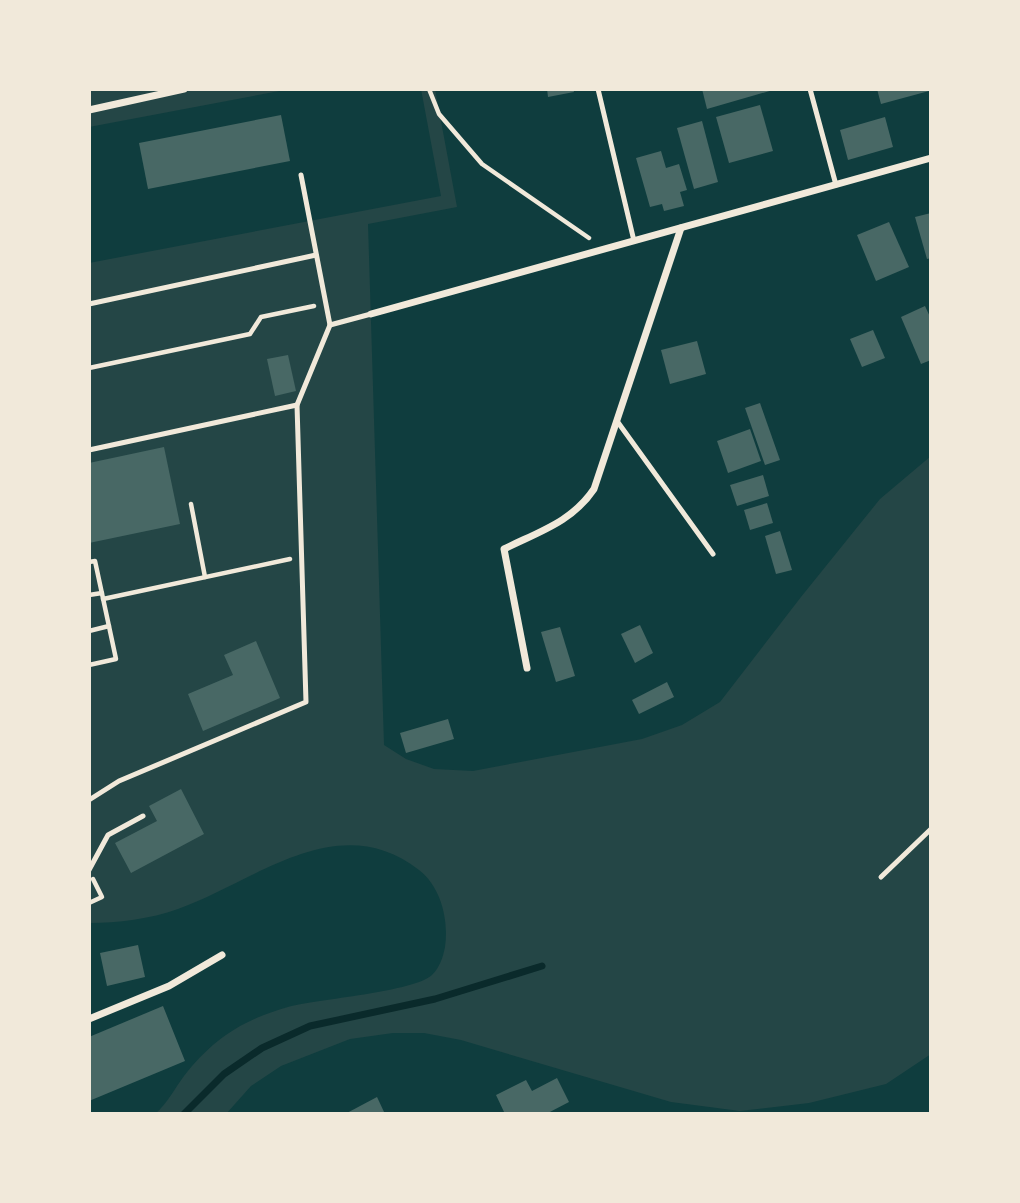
<svg xmlns="http://www.w3.org/2000/svg" width="1020" height="1203" viewBox="0 0 1020 1203" font-family="'Exo 2',sans-serif">
<style>
.green{fill:#244646}
.lines{fill:none;stroke-linecap:round;stroke-linejoin:round}
.stream{stroke:#0a2a2b;stroke-width:7}
.building{fill:#486865}
.path{stroke:#f1e9da;stroke-width:4.5}
.service{stroke:#f1e9da;stroke-width:5}
.minor{stroke:#f1e9da;stroke-width:7}
</style>
<rect width="100%" height="100%" fill="#0f3d3e"/>
<!-- green -->
<g class="green">
<polygon points="89,89 290,89 89,127"/>
<path d="M 421,89 L 435,89 L 457,207 L 368,224 L 384,745 L 406,759 L 434,769 L 473,771 L 642,739 L 682,725 L 720,702 L 801,597 L 880,499 L 931,456 L 931,1054 L 886,1084 L 809,1103 L 740,1111 L 671,1102 L 461,1040 L 424,1033 L 393,1033 L 350,1039 L 281,1066 L 251,1086 L 226,1114 L 155,1114 C 167,1104 175,1088 184,1076 C 213,1039 242,1020 288,1007 C 317,999 414,992 432,975 C 440,967 443,957 445,947 C 449,920 441,887 419,870 C 338,807 256,881 178,909 C 150,919 118,923 89,923 L 89,263 L 441,196 Z"/>
</g>
<g class="lines">
<!-- stream -->
<polyline class="stream" points="184,1114 224,1074 262,1048 310,1026 435,999 542,966"/>
</g>
<!-- building -->
<g class="building">
<polygon points="547,89 573,89 574,92 548,97"/>
<polygon points="702,89 773,89 773,90 707,109"/>
<polygon points="877,89 928,89 929,91 881,104"/>
<polygon points="760,105 773,151 729,163 716,117"/>
<polygon points="281,115 290,161 148,189 139,143"/>
<polygon points="885,117 893,147 848,160 840,130"/>
<polygon points="702,121 718,182 694,189 677,128"/>
<polygon points="661,151 666,168 679,164 687,190 680,192 684,206 664,211 662,204 650,207 636,158"/>
<polygon points="931,213 931,258 927,259 915,217"/>
<polygon points="889,222 909,267 876,281 857,235"/>
<polygon points="925,306 931,319 931,360 921,364 901,317"/>
<polygon points="873,330 885,358 862,367 850,339"/>
<polygon points="697,341 706,374 670,384 661,350"/>
<polygon points="288,355 296,391 275,396 267,359"/>
<polygon points="760,403 780,460 765,465 745,408"/>
<polygon points="750,429 761,461 728,473 717,441"/>
<polygon points="164,447 180,524 89,543 89,463"/>
<polygon points="763,475 769,496 737,506 730,485"/>
<polygon points="767,503 773,523 750,530 744,510"/>
<polygon points="780,531 792,570 776,574 765,536"/>
<polygon points="640,625 653,653 635,663 621,634"/>
<polygon points="560,627 575,676 556,682 541,632"/>
<polygon points="256,641 280,698 203,731 188,694 233,675 224,655"/>
<polygon points="667,682 674,697 639,714 632,700"/>
<polygon points="448,719 454,739 406,753 400,733"/>
<polygon points="181,789 204,834 131,873 115,843 157,821 149,806"/>
<polygon points="138,945 145,977 107,986 100,953"/>
<polygon points="163,1006 185,1061 89,1101 89,1037"/>
<polygon points="557,1078 569,1102 546,1114 505,1114 496,1095 526,1080 532,1091"/>
<polygon points="377,1097 385,1114 345,1114"/>
</g>
<g class="lines">
<!-- path -->
<g class="path">
<polyline points="429,89 439,114 482,164 589,238"/>
<polyline points="89,368 250,334 261,317 314,306"/>
<polyline points="191,504 205,577"/>
<polyline points="89,562 95,561 116,659 89,665"/>
<polyline points="89,595 102,593"/>
<polyline points="103,599 290,559"/>
<polyline points="89,631 109,626"/>
<polyline points="89,903 102,897 93,879"/>
</g>
<!-- service -->
<g class="service">
<polyline points="598,89 634,241"/>
<polyline points="810,89 836,185"/>
<polyline points="89,304 316,255"/>
<polyline points="330,325 371,314"/>
<polyline points="617,421 713,554"/>
<polyline points="89,450 297,405"/>
<polyline points="89,800 119,781 306,702 297,405 330,325 301,175"/>
<polyline points="89,870 108,835 143,816"/>
<polyline points="881,877 931,829"/>
</g>
<!-- minor -->
<g class="minor">
<polyline points="89,110 184,89"/>
<polyline points="371,314 931,158"/>
<path d="M 527,668 L 504,549 C 538,532 572,522 594,489 L 681,228"/>
<polyline points="89,1019 169,986 222,955"/>
</g>
</g>
<!-- border -->
<rect width="1020" height="1203" fill="none" stroke="#f1e9da" stroke-width="182"/>
</svg>
